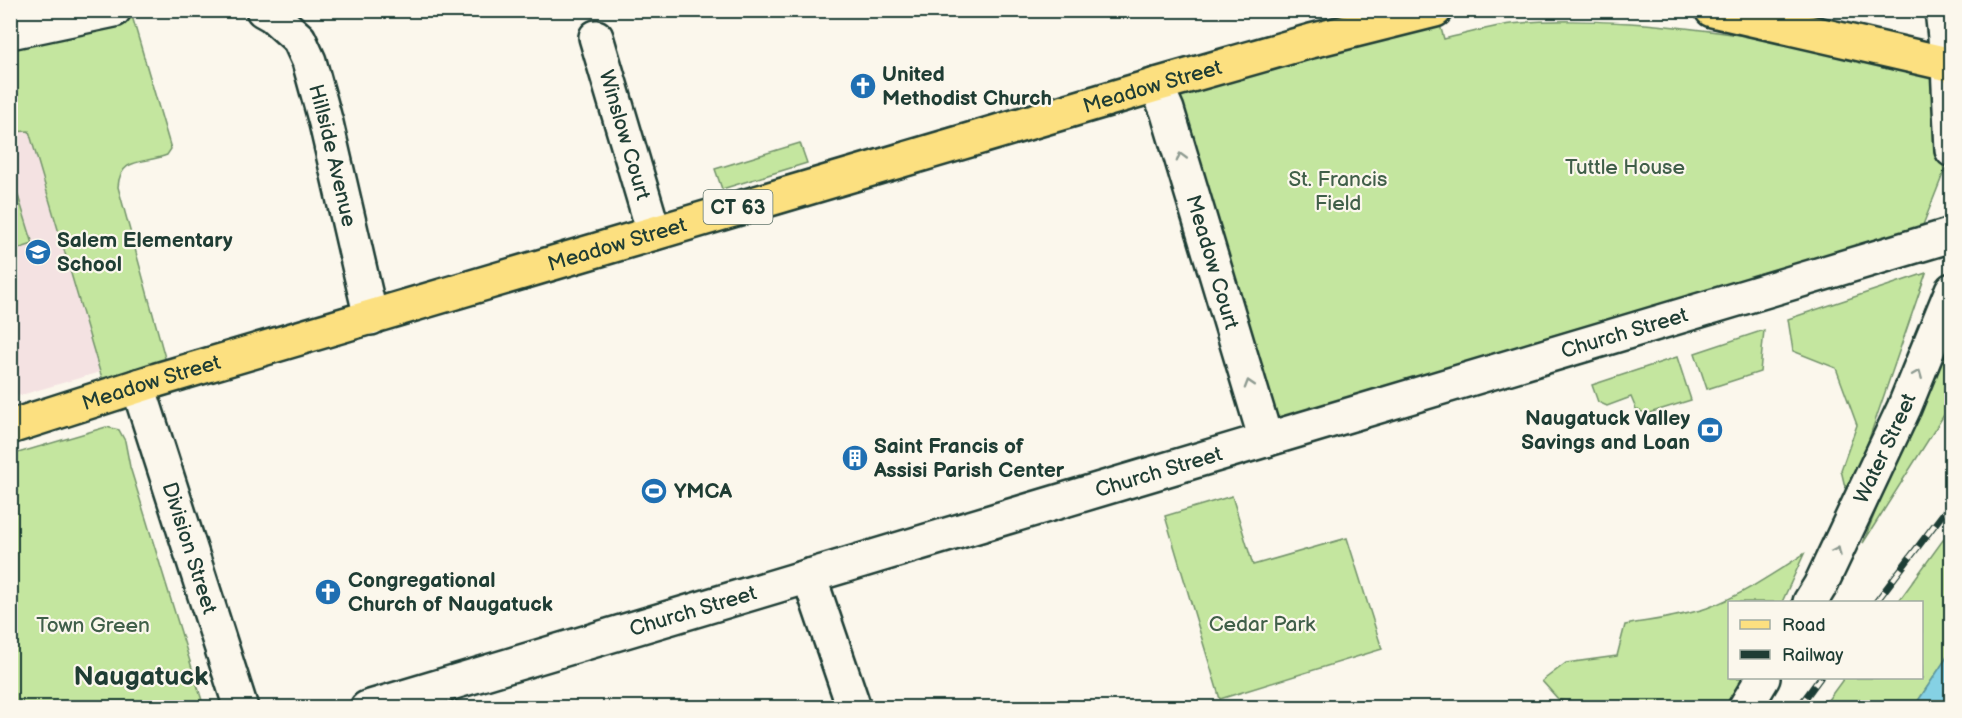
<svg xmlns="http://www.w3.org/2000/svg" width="1962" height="718" viewBox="0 0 1962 718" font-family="'Balsamiq Sans',sans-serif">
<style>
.built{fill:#f4e2e2}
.green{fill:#c4e69f;stroke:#72926a;stroke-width:1.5}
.water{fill:#85d1e4;stroke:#5c969e;stroke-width:1.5}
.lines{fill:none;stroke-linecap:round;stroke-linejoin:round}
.minor-casing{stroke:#1f3d34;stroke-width:38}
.major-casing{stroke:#1f3d34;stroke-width:38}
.minor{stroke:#fbf7ec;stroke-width:33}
.major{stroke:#fce080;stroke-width:33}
.rail-casing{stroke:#1f3d34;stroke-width:7}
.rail{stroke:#fbf7ec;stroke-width:4.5;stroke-dasharray:14;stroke-linecap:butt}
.oneway{stroke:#8d9a90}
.labels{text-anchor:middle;stroke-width:4.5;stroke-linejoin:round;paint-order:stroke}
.shield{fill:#fbf7ec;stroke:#61756b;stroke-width:1.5}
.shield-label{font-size:20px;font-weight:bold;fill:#1f3d34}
.poi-label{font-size:21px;font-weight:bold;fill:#1f3d34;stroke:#fbf7ec;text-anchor:start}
.street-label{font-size:21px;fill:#1f3d34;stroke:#fbf7ec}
.park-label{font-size:21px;fill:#405f49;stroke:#fbf7ec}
.district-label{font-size:27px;font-weight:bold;fill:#1f3d34;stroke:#fbf7ec}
</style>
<rect width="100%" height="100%" fill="#fbf7ec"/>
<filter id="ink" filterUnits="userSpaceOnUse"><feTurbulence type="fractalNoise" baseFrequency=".0167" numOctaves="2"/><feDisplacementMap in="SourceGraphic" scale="12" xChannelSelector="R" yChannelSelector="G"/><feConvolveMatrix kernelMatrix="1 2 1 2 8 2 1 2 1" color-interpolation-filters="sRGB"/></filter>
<g filter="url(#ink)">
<!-- built -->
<polygon class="built" points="29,130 100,372 11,398 10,133"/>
<!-- green -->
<g class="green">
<path d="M 1436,11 L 1444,39 C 1466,34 1489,27 1511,24 C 1550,19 1591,21 1630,23 C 1734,30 1840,51 1941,75 L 1945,169 L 1921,230 L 1530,342 L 1536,367 L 1264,443 L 1156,85 Z"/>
<path d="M 132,16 L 171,149 L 167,155 C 145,164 120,156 118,187 L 170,376 L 109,395 L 100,372 L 29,131 L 11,132 L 10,43 Z"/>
<polygon points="800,143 807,163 722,189 715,169"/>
<polygon points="11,173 33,244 11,251 10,251"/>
<polygon points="1926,273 1848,500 1841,470 1857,425 1836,368 1793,351 1788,319"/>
<polygon points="1951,320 1951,404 1863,543"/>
<polygon points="1764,330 1760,372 1707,389 1695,353"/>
<polygon points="1677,357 1691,400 1646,414 1636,409 1631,397 1607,406 1598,402 1592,385"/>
<polygon points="106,427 119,430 125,441 130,467 204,707 11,707 11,455"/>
<polygon points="1232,496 1253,565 1347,538 1382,649 1220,699 1165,516"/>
<polygon points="1951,529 1951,651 1914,707 1822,708 1844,678 1922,678 1922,602 1898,602"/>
<path d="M 1804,554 L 1782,602 L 1730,602 L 1730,678 L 1747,678 L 1729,707 L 1621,708 L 1559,700 L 1542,681 L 1566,663 L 1617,656 L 1625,625 C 1652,620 1681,617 1707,608 C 1742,595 1773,574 1804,554 Z"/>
</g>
<!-- water -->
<polygon class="water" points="1951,651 1951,707 1914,707"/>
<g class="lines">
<defs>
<g id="minor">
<path id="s1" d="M 263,10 L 272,15 L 299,39 L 309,61 L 326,123 L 371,318"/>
<polyline points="1942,10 1948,65 1952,150"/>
<polyline points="10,32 114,10"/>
<path id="s2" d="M 596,37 L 654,233"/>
<path id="s3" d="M 1156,85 L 1167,110 L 1266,440"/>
<path id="s4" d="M 138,386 L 241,708"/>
<polyline points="809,576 854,708"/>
<path id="s5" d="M 1810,602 L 1820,586 L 1904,408 L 1952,290"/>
<path id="s6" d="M 367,708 L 1952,235"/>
<polyline points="1745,708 1763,678"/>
</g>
<g id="major">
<polyline points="1712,10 1952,65"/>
<path id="s7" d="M 10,427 L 157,380 L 1156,85 L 1311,41 L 1435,10"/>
</g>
</defs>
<!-- minor casing -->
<use href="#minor" class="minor-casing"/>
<!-- major casing -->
<use href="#major" class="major-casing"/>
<!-- minor -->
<use href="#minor" class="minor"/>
<!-- major -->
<use href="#major" class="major"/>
<defs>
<g id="rail">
<polyline points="1876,602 1952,502"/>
<polyline points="1798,708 1820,678"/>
</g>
</defs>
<!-- rail casing -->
<use href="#rail" class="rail-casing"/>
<!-- rail -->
<use href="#rail" class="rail"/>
</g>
<!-- one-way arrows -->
<defs><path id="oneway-chevron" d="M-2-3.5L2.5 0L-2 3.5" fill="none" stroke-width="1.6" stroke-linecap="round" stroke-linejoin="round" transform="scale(1.5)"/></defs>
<g class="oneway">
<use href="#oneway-chevron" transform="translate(1181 157) rotate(-106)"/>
<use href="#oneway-chevron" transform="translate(1918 374) rotate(-68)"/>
<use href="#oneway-chevron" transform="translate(1249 384) rotate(-107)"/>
<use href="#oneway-chevron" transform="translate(1837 551) rotate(-65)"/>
</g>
</g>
<!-- icons -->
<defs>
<symbol id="church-disc" viewBox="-11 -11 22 22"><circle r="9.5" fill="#1f6fb2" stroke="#fbf7ec"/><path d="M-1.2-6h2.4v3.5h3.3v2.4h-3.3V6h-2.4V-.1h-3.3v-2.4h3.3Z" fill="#fff"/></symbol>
<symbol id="school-disc" viewBox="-11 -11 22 22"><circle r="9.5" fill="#1f6fb2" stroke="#fbf7ec"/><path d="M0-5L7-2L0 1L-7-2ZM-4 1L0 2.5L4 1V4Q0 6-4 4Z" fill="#fff"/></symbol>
<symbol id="bank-disc" viewBox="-11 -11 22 22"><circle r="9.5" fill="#1f6fb2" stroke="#fbf7ec"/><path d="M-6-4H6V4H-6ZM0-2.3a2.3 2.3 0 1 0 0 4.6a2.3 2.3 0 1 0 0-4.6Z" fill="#fff"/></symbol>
<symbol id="building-disc" viewBox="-11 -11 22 22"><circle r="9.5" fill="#1f6fb2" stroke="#fbf7ec"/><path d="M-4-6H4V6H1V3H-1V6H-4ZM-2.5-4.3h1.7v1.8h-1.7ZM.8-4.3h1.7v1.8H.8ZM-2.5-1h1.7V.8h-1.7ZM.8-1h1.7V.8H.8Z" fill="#fff"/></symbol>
<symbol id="stadium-disc" viewBox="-11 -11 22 22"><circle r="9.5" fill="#1f6fb2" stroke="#fbf7ec"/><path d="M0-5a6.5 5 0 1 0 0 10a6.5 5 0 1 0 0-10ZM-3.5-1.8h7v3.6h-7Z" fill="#fff"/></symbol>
</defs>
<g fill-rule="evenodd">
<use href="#church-disc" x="848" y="71" width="30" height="30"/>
<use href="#school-disc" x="23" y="237" width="30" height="30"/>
<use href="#bank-disc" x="1695" y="415" width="30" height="30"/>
<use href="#building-disc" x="840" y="443" width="30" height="30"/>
<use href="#stadium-disc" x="639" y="476" width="30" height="30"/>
<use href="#church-disc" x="313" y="577" width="30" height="30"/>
</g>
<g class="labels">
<!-- shield labels -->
<rect class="shield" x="703.5" y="190" width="69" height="34" rx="4.5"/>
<g class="shield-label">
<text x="738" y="214">CT 63</text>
</g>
<!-- poi labels -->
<g class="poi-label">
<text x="882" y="81">United<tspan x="882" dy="24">Methodist Church</tspan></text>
<text x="57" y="247">Salem Elementary<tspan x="57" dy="24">School</tspan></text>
<text x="1690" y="425" text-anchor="end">Naugatuck Valley<tspan x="1690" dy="24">Savings and Loan</tspan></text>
<text x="874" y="453">Saint Francis of<tspan x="874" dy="24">Assisi Parish Center</tspan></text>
<text x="674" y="498">YMCA</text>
<text x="348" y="587">Congregational<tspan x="348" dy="24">Church of Naugatuck</tspan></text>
</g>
<!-- street labels -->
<g class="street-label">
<text dy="7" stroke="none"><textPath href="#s7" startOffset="1192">Meadow Street</textPath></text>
<text dy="7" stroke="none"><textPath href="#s2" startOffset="102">Winslow Court</textPath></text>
<text dy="7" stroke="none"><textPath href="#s1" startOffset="168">Hillside Avenue</textPath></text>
<text dy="7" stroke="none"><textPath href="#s7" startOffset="634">Meadow Street</textPath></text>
<text dy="7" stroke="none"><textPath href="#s3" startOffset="186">Meadow Court</textPath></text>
<text dy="7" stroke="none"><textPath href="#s6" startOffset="1312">Church Street</textPath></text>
<text dy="7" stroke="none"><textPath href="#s7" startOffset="148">Meadow Street</textPath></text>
<text dy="7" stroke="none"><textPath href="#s5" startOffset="171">Water Street</textPath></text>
<text dy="7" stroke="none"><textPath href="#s6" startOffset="826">Church Street</textPath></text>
<text dy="7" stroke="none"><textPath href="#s4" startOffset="170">Division Street</textPath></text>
<text dy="7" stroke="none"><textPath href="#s6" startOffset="340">Church Street</textPath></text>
</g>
<!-- park labels -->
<g class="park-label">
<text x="1625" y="174">Tuttle House</text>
<text x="1338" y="186">St. Francis<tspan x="1338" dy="24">Field</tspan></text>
<text x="1262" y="631">Cedar Park</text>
<text x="93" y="632">Town Green</text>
</g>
<!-- district labels -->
<g class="district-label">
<text x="141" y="685">Naugatuck</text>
</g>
</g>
<!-- margin -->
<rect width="1962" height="718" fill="none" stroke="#fbf7ec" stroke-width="36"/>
<rect x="18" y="18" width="1926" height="682" fill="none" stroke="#1f3d34" stroke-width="2" filter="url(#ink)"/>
<!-- legend -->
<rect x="1728" y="601" width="195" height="78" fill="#fbf7ec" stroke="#a3ada2" stroke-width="1.5"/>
<rect x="1740" y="620" width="30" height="9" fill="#fce080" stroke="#a3ada2" stroke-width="1.5"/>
<text x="1782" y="631" font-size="18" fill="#1f3d34">Road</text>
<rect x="1740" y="650" width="30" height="9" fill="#1f3d34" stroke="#a3ada2" stroke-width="1.5"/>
<text x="1782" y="661" font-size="18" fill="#1f3d34">Railway</text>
</svg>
